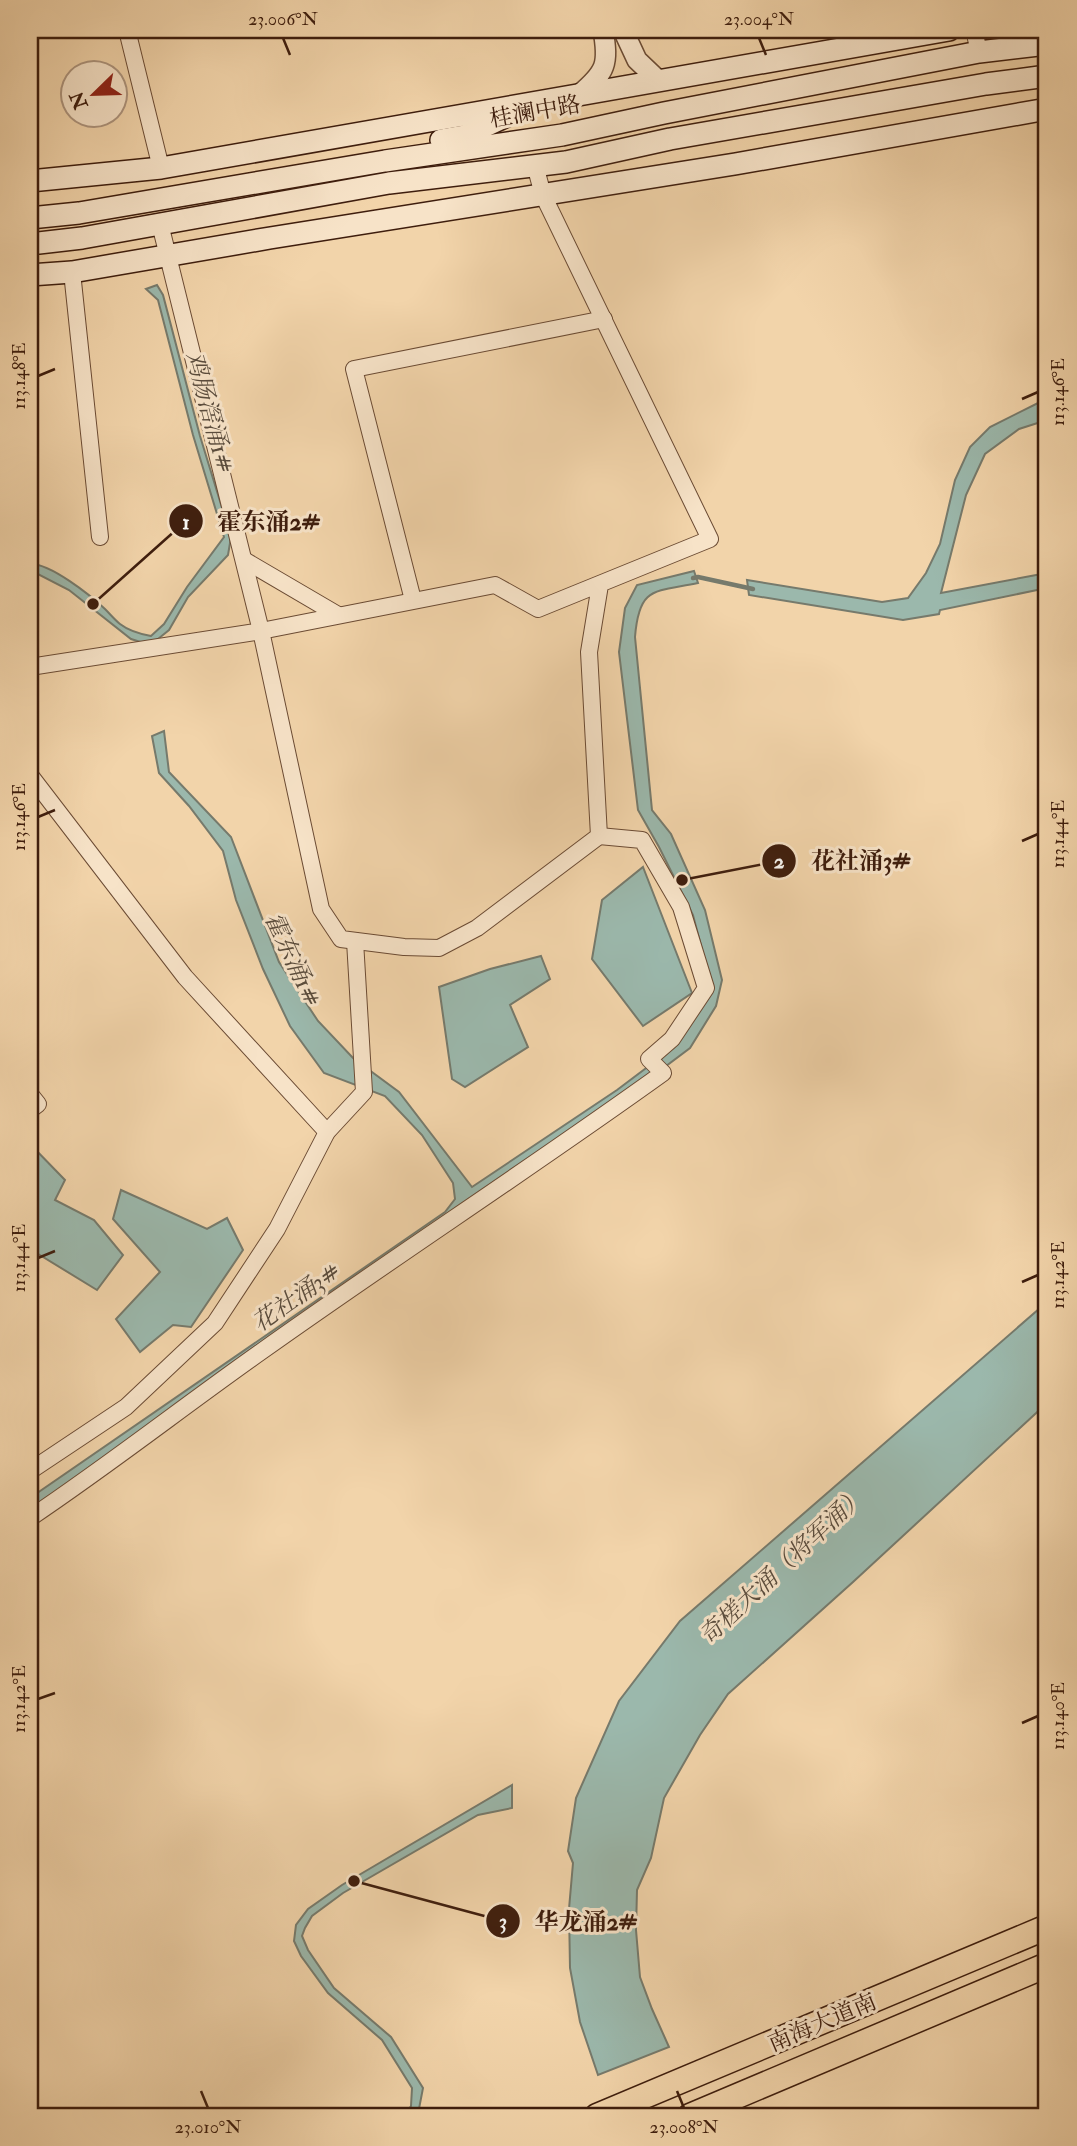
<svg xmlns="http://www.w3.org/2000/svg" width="1077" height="2146" viewBox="0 0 1077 2146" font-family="'IM FELL Double Pica','Noto Serif SC',serif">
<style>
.water{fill:#9bb8ac;stroke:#767a6c;stroke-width:2}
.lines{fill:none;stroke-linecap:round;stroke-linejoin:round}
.stream{stroke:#767a6c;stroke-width:4.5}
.minor-casing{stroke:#6b4b34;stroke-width:18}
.tertiary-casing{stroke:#6b4b34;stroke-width:22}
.secondary-casing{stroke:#3e1d0d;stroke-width:24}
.trunk-casing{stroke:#3e1d0d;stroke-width:27}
.minor{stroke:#f7e3c8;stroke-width:16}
.tertiary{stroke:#f7e3c8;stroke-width:19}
.secondary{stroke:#f7e3c8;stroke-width:21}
.trunk{stroke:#f2d4aa;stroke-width:24}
.ticks{fill:none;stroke:#3e1d0d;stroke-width:2.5}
.labels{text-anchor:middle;stroke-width:6;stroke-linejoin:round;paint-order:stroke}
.street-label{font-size:23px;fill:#3e1d0d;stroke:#f7e3c8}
.water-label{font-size:24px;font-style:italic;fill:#5a4c3d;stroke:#f7e3c8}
.leader{fill:none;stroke:#3e1d0d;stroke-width:2.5}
.callout-dot{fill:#3e1d0d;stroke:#f7e3c8;stroke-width:2.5}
.mark-label{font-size:21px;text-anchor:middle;font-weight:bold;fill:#fff}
.callout-label{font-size:24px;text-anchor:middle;font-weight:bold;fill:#3e1d0d;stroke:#f7e3c8;stroke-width:6;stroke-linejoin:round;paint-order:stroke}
.neatline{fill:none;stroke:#3e1d0d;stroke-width:2.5}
.ticks-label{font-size:18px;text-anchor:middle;fill:#3e1d0d}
</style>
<rect width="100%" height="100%" fill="#f2d4aa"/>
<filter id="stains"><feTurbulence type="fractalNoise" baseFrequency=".00286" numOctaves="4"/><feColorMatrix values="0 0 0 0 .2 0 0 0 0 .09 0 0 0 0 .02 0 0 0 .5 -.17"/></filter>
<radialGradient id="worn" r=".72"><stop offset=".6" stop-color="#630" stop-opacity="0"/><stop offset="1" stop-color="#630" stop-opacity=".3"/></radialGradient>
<!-- water -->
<g class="water">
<path d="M 157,285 L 163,295 L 200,436 L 231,537 L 228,555 L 188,597 L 169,630 L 158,639 L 147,644 L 131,639 L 69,590 L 34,572 L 30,572 L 30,564 C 50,563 90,595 105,609 C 110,614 115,620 120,624 C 129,631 140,634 151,636 L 164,624 L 187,587 L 224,537 L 193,435 L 158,300 L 146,289 Z"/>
<polygon points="1047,401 1047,420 1019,429 985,454 966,495 941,593 1047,573 1047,588 940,610 939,614 903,620 749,595 747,580 882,602 908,598 926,573 940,544 955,480 970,447 990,427 1038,403"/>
<path d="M 694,571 L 698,583 C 654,592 639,586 635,637 L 652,810 L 671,834 L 705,910 L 722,980 L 716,1006 L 690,1048 L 569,1139 L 30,1512 L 30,1498 L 445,1212 L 455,1199 L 453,1183 L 422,1135 L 385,1096 L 324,1073 L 290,1026 L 263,969 L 236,900 L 223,851 L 189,806 L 159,773 L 152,736 L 164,731 L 169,772 L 231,837 L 279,962 L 318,1021 L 353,1058 L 399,1092 L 472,1187 L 617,1090 L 674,1047 L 703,1002 L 705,961 L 693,915 L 659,847 L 638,810 L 619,652 L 625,608 L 637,585 Z"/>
<polygon points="643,867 692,993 643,1026 592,959 602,900"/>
<polygon points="541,956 550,979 510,1005 528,1047 465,1087 452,1079 439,987 490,969"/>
<polygon points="30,1144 65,1180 55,1200 94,1220 123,1255 97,1290 30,1249"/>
<polygon points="121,1190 207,1229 227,1218 243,1250 191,1327 173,1325 140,1352 116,1319 160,1272 113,1219"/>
<polygon points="1047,1302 1047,1403 853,1582 728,1694 700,1735 664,1798 651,1858 637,1890 636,1930 640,1977 652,2009 669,2047 598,2075 580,2022 570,1968 569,1909 573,1863 568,1851 576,1798 619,1701 680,1621"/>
<polygon points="512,1785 512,1808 478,1815 343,1893 312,1916 305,1928 302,1936 308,1950 334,1988 391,2037 423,2088 418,2114 416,2116 404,2116 411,2106 412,2088 382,2040 328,1993 301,1956 294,1941 296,1925 308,1909 342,1885"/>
</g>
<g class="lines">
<!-- stream -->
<polyline class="stream" points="693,578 698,577 753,589"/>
<defs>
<g id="minor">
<polyline points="127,30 161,168"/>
<polyline points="974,30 979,52"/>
<polyline points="535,165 543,195 710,539 538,609 495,585 261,631 321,909 341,939 404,947 439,948 477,928 599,836 589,652 600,585"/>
<polyline points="72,272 100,537"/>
<polyline points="244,560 338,615"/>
<polyline points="413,600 354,369 604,319"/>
<polyline points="30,667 261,631 160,224"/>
<polyline points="30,775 185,977 327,1132"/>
<polyline points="30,1094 38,1104 30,1110"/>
<polyline points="30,1471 126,1407 215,1323 277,1229 327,1132 364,1092 355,941"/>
<path d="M 30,1518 C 109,1465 184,1406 262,1351 C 394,1257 531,1168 663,1073 L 649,1059 L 672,1039 L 706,988 L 681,907 L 642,840 L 599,836"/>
</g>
<g id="tertiary">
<polyline points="623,30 637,60 659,81"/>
<path d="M 580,94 C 606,72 609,64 603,30"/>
</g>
<g id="secondary">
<polyline points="441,140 464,136 509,115"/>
<polyline points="30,181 161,168 949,30"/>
<polyline points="30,218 79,213 385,161 562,135 664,113 979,52 1047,44"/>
<polyline points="30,244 82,238 389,183 566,162 670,139 986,84 1047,76"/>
<polyline points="30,275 72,272 270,238 735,164 1047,109"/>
</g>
<g id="trunk">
<polyline points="597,2116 1047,1927"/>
<polyline points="690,2116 1047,1965"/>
</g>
</defs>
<!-- minor casing -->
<use href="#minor" class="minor-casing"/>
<!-- tertiary casing -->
<use href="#tertiary" class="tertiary-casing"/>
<!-- secondary casing -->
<use href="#secondary" class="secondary-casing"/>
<!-- trunk casing -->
<use href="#trunk" class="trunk-casing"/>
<!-- minor -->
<use href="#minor" class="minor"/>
<!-- tertiary -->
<use href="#tertiary" class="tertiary"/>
<!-- secondary -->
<use href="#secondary" class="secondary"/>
<!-- trunk -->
<use href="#trunk" class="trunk"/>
</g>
<!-- ticks -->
<path class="ticks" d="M 283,38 L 290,55M 759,38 L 766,55M 38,376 L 55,369M 1022,399 L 1038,392M 38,817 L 55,810M 1022,841 L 1038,834M 38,1258 L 55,1251M 1022,1282 L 1038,1275M 38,1699 L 55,1693M 1022,1723 L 1038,1716M 201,2091 L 208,2108M 677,2091 L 684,2108"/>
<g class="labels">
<!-- street labels -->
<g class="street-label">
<text transform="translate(535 111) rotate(-10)" y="8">桂澜中路</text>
<text transform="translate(822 2022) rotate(-23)" y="8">南海大道南</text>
</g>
<!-- water labels -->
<g class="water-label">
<text transform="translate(210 412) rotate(75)" y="8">鸡肠滘涌1#</text>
<text transform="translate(293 959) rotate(65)" y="8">霍东涌1#</text>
<text transform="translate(296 1297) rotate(-35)" y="8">花社涌3#</text>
<text transform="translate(782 1566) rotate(-43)" y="8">奇槎大涌（将军涌）</text>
</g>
</g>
<!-- callouts -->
<path class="leader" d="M93 604L186 521M682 880L779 861M354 1881L503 1921"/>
<g class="callout-dot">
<circle cx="93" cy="604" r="7"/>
<circle cx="682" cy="880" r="7"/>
<circle cx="354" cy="1881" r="7"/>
<circle cx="186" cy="521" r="18"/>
<circle cx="779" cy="861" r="18"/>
<circle cx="503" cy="1921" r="18"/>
</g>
<g class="mark-label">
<text x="186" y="529">1</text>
<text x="779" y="868">2</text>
<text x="503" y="1928">3</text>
</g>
<g class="callout-label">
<text x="269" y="530">霍东涌2#</text>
<text x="861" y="869">花社涌3#</text>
<text x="586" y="1930">华龙涌2#</text>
</g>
<!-- margin -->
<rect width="1077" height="2146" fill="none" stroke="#f2d4aa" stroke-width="77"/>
<!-- north arrow -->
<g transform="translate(94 94) rotate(247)"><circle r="33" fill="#f7e3c8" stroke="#ad947d" stroke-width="2"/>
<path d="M0-5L12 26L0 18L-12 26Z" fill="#8f2418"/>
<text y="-10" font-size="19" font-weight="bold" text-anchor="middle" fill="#3e1d0d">N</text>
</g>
<rect x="38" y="38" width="1000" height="2070" class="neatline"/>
<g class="ticks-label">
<text x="283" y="25">23.006°N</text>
<text x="759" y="25">23.004°N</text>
<text transform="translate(19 376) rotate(-90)" y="6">113.148°E</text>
<text transform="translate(1058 392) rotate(-90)" y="6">113.146°E</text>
<text transform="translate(19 817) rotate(-90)" y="6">113.146°E</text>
<text transform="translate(1058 834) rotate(-90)" y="6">113.144°E</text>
<text transform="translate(19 1258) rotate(-90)" y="6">113.144°E</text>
<text transform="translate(1058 1275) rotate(-90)" y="6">113.142°E</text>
<text transform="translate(19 1699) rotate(-90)" y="6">113.142°E</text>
<text transform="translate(1058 1716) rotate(-90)" y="6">113.140°E</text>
<text x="208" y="2133">23.010°N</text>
<text x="684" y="2133">23.008°N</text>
</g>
<rect width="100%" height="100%" filter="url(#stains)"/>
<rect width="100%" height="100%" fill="url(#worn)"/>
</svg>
